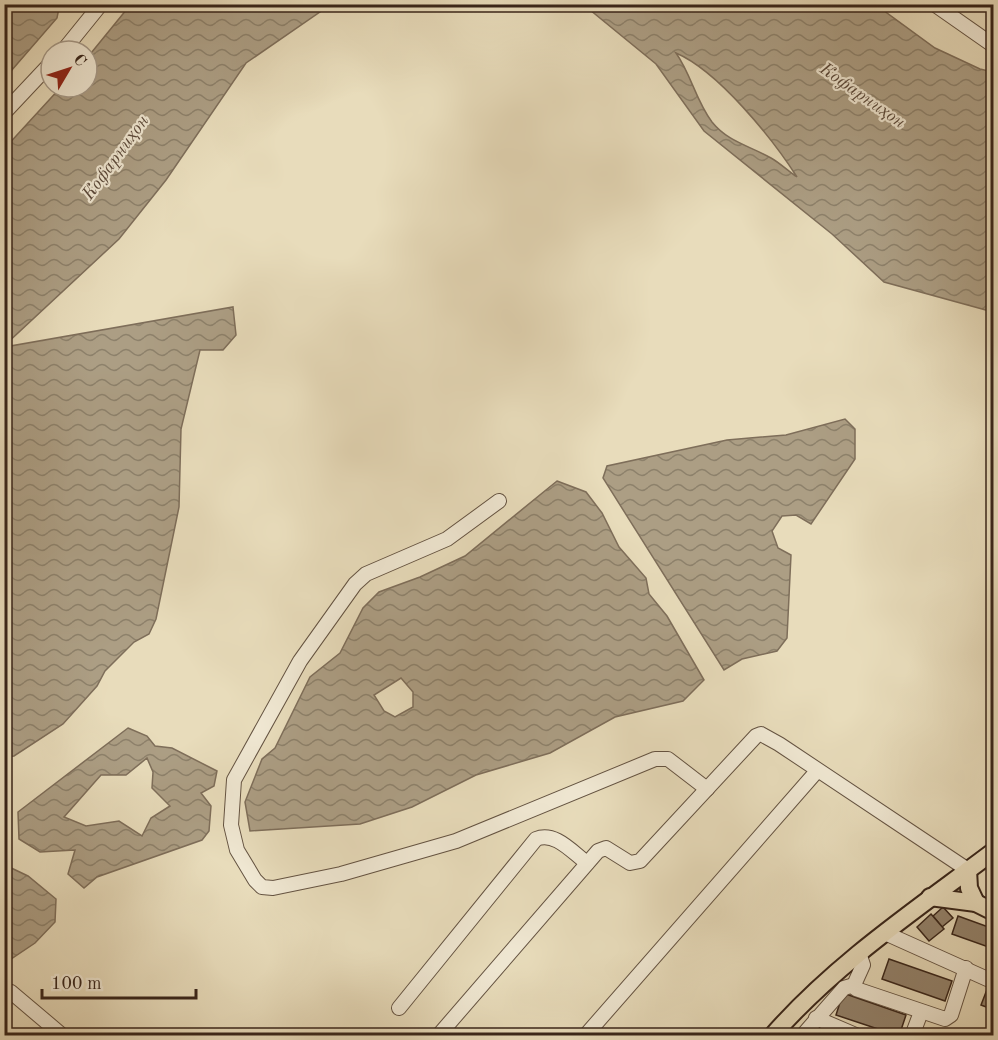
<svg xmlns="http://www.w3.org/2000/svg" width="998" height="1040" viewBox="0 0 998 1040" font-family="'Old Standard TT',serif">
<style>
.water{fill:url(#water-waves);stroke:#7e6e5a;stroke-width:1.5;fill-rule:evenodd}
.building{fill:#94846e;stroke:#38251a;stroke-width:1.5}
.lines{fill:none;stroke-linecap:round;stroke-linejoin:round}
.minor-casing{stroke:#645342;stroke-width:16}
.major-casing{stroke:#38251a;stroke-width:20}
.minor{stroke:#f0e8d3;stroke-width:14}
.major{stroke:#e8dcbb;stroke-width:16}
.labels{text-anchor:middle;stroke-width:4.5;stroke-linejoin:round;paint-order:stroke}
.water-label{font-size:18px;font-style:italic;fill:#5b493a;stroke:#f0e8d3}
</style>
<defs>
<pattern id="water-waves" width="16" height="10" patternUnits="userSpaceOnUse" patternTransform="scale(1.5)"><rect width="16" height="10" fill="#ac9e84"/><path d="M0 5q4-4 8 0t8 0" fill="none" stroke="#8d816b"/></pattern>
</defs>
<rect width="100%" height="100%" fill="#e8dcbb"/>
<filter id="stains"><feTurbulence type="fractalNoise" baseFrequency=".00333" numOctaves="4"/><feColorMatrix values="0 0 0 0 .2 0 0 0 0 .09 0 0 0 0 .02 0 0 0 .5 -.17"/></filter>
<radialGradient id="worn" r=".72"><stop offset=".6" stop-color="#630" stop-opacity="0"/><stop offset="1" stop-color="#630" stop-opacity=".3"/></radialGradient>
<!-- water -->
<g class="water">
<polygon points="5,4 56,5 59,8 57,18 5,78"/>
<polygon points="131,4 330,5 246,63 166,180 119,239 5,345 5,148 61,87 87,87 87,58"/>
<path d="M 584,5 L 876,5 L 935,48 L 980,69 L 993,72 L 993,312 L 884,282 L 832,234 L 704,131 L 656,64 ZM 676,53 C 718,71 772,138 797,177 C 788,171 780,163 771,158 C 750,146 728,142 712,122 C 696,101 691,74 676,53 Z"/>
<polygon points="233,307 236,335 223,350 200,350 181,429 179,507 156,619 149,634 134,642 105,671 97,686 63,724 14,756 5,757 5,347"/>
<polygon points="845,419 855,429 855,459 811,524 796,515 782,516 772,531 778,548 791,555 787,638 777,651 742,659 724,670 603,478 607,466 727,440 786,435"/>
<path d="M 557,481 L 586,492 L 602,513 L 619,547 L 646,578 L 649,594 L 667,616 L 704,680 L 683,701 L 615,717 L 550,753 L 476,775 L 412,807 L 360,824 L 250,831 L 245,802 L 262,759 L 275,748 L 310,677 L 340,653 L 363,608 L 379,592 L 420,577 L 465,556 ZM 401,678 L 413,692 L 413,707 L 395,717 L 384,711 L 374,695 Z"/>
<path d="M 128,728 L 147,736 L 155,746 L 172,748 L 217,771 L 214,786 L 201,793 L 211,806 L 209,831 L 202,840 L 97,877 L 84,888 L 68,874 L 75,850 L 40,852 L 19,839 L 18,812 ZM 147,758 L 153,772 L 152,788 L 170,806 L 151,818 L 142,836 L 119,821 L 86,826 L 64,817 L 101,775 L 126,775 Z"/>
<polygon points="5,865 28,876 56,899 55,922 35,943 5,963"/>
</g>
<!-- building -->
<g class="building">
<polygon points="943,907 953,918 942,927 933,916"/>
<polygon points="931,914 944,929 929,941 917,927"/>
<polygon points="958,916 994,929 994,949 952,934"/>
<polygon points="889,959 952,981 945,1001 882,979"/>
<polygon points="988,987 994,989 994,1010 981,1005"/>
<polygon points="843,993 906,1015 899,1036 836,1015"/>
</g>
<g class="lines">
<defs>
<g id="minor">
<polyline points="934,4 994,46"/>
<polyline points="63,51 101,4"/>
<polyline points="4,113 51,63"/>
<polyline points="499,501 447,539 366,574 355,584 300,661 234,780 231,825 237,850 255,880 262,887 273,888 341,874 456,841 655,759 668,759 707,789"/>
<polyline points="885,933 994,982"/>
<polyline points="859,953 863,965 854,985 856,989 945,1019 951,1015 966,968"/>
<polyline points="4,990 11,992 63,1036"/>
<path d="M 399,1008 L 536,839 C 555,831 572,852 587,863"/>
<polyline points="816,1018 858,1036"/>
<polyline points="438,1036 598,851 606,848 630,863 640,861 756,736 761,734 779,744 968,870"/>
<polyline points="585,1036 817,771"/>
<polyline points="802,1036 844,988 854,985"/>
<polyline points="912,1036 921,1012"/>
</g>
<g id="major">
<polyline points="968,870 969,888 976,903"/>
<polyline points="930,897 976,903 994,912"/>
<path d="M 772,1036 C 836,963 917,909 994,851"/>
</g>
</defs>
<!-- minor casing -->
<use href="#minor" class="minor-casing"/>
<!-- major casing -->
<use href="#major" class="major-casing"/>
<!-- minor -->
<use href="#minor" class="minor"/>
<!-- major -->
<use href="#major" class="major"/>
</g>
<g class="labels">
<!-- water labels -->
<g class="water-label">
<text transform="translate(863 95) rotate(35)" y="6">Кофарниҳон</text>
<text transform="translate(115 157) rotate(-54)" y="6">Кофарниҳон</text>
</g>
</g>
<!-- margin -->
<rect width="998" height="1040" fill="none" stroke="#e8dcbb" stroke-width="24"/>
<rect x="6" y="6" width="986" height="1028" fill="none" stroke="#38251a" stroke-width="3"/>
<rect x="12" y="12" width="974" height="1016" fill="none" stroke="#38251a" stroke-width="1.5"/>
<!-- north arrow -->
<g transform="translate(69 69) rotate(51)"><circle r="28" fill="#f0e8d3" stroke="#a69a89" stroke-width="1.5"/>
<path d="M0-4.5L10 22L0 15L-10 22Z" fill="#8f2418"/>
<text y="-9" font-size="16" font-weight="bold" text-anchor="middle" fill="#38251a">С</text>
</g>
<!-- scale -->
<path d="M42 989v9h154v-9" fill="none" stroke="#38251a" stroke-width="3"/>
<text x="51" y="989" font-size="18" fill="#38251a" stroke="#f0e8d3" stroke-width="4.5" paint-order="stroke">100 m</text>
<rect width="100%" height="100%" filter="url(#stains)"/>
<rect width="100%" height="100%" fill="url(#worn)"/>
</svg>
